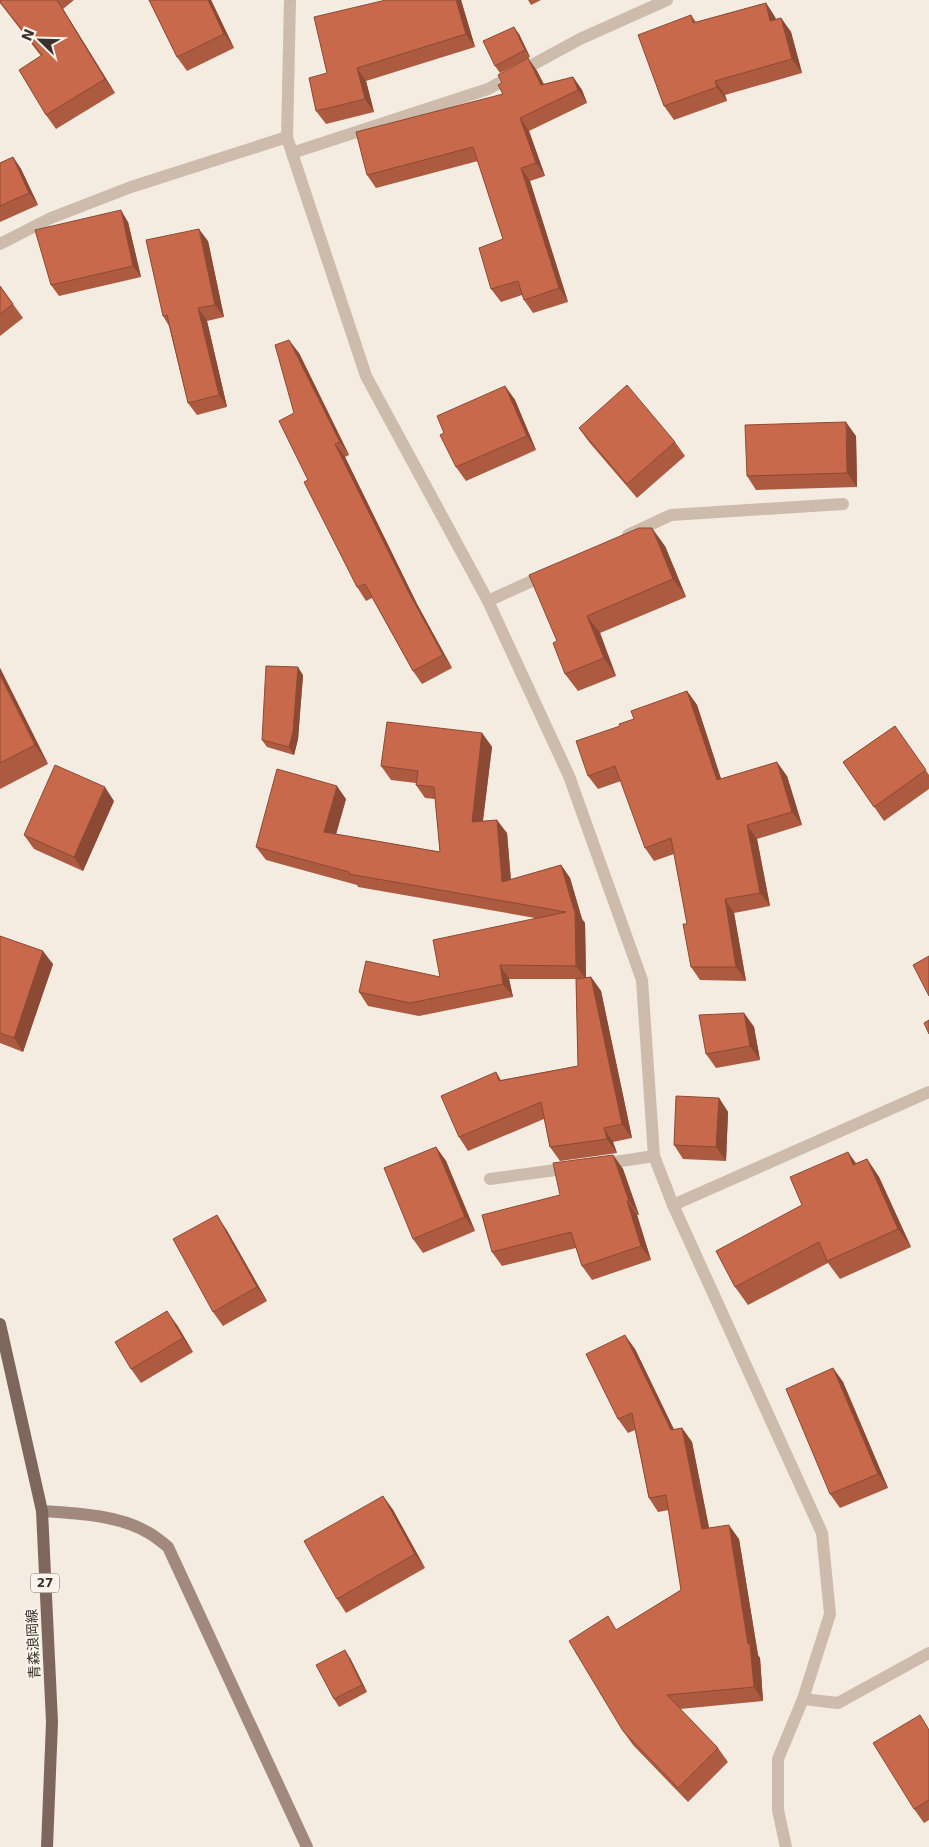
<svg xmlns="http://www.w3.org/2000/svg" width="929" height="1847" viewBox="0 0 929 1847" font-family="'DejaVu Sans','Noto Sans JP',sans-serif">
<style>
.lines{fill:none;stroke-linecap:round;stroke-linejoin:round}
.lane{stroke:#cdbbac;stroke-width:12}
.street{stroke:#cdbbac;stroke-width:12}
.secondary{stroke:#a18a7d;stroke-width:12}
.primary{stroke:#7d675c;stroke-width:12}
.wall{fill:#ac5a40}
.shaded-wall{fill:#8c4a34}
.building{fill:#c8694b;stroke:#8c4a34}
.labels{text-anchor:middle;stroke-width:4;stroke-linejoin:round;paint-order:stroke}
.shield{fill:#fbf5ee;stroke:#756b66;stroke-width:1}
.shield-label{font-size:12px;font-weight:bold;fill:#3b302b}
.street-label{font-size:14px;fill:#3b302b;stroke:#fbf5ee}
</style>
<rect width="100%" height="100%" fill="#f4ebe1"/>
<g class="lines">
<!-- lane -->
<g class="lane">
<polyline points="628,535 671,515 843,504"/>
<polyline points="488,601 547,574"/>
<polyline points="602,1164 654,1156"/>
<polyline points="490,1179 570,1168"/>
<polyline points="673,1205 929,1092"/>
</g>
<!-- street -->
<g class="street">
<polyline points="290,0 287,137 292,153 366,376 488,601 569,776 642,980 654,1156 673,1205 822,1533 830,1614 803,1699 778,1759 778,1810 786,1847"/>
<polyline points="292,153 488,89 580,39 667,0"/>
<polyline points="0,244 51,218 131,187 287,137"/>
<polyline points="803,1699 838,1703 929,1653"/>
</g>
<!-- secondary -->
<path class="secondary" d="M 42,1511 C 76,1513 119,1515 149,1533 C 156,1537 162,1542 168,1547 L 307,1847"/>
<!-- primary -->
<polyline class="primary" points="0,1324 42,1511 52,1722 47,1847"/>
</g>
<!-- wall -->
<g class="wall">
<polygon points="0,0 74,0 63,9 115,93 56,129 46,115 41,56 0,3"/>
<polygon points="149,0 211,0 234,48 187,71 177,57"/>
<polygon points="461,0 475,47 366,81 374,112 326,124 316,111 327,73"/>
<polygon points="528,0 541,0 531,5"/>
<polygon points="766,3 775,17 776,19 781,18 791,32 802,73 725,95 727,101 674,120 664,106 691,15 696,22"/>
<polygon points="519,34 530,57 500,73 495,66"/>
<polygon points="528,58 537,71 544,84 573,77 582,90 587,103 529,131 545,176 530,181 568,302 533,313 524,300 522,295 501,302 491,289 503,239 478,161 376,188 367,175 503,94 502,83"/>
<polygon points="13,157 21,169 38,205 0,222 0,163"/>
<polygon points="128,222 141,277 59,296 51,285"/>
<polygon points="208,241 224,317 207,321 227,407 197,415 188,403 169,326 163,316"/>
<polygon points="0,286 23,318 0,336"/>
<polygon points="299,353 349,455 345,457 417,604 452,668 422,684 413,671 372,598 366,601 357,587 308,480 294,413"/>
<polygon points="505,386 515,400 536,450 466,481 456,467 444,433"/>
<polygon points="579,428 675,442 685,456 637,498 589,442"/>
<polygon points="856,436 857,487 756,490 747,476"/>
<polygon points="665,546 686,597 600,633 616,676 578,691 565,674 557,641"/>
<polygon points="0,668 48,764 0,789"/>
<polygon points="303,675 298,739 294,755 267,747 262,740"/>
<polygon points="687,691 697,705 721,779 787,776 802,825 757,839 770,906 734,913 746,981 700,980 691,967 687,924 674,854 654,861 645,848 621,781 598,789 588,776 620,726"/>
<polygon points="895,726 929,775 929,789 884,821 843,762"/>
<polygon points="482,733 492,747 483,821 507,833 511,880 561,865 570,878 582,919 585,923 586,978 591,977 601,991 632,1138 613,1142 617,1153 560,1161 550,1147 544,1119 468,1151 459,1137 496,1072 501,1080 578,1066 576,979 509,979 513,997 419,1016 368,1006 359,992 440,977 535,918 358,887 357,885 266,860 256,847 346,799 336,834 440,852 435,799 425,798 416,785 416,783 391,780 381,766"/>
<polygon points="114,801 83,871 34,849 24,835"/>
<polygon points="0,936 53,964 23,1052 0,1043"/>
<polygon points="744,1013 754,1027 760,1060 716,1068 706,1054"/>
<polygon points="719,1098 728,1112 726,1161 683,1159 674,1145"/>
<polygon points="436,1147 446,1161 475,1231 423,1253 413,1239"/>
<polygon points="613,1155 623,1169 639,1215 637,1215 651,1260 592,1280 582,1266 576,1248 502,1266 492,1252 560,1195"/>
<polygon points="867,1159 879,1177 911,1247 840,1279 828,1263 748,1305 735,1287 802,1205 856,1163"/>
<polygon points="226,1229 267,1301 223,1326 213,1312"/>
<polygon points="177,1325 193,1352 141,1383 131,1369"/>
<polygon points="635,1349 674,1430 682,1428 692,1442 709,1528 739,1539 758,1655 760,1658 763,1701 680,1709 718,1748 728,1762 688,1802 633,1745 623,1731 617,1630 681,1590 669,1510 658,1512 649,1498 635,1430 628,1433 618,1419"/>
<polygon points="833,1368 843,1382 888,1488 840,1508 830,1494"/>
<polygon points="383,1496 393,1510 425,1568 346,1613 337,1599"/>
<polygon points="350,1658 367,1692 339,1707 334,1699"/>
<polygon points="929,1728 929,1820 924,1823 914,1809"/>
</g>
<!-- shaded-wall -->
<g class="shaded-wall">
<polygon points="57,0 63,9 115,93 105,79"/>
<polygon points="208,0 211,0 234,48 224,34"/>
<polygon points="456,0 461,0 475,47 466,34"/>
<polygon points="766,3 775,17 780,35 770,21"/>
<polygon points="781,18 791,32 802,73 792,59"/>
<polygon points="514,27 519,34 530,57 525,50"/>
<polygon points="528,58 537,71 550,98 541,85"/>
<polygon points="357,68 366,81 374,112 365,99"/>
<polygon points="573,77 582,90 587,103 578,90"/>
<polygon points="715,81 725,95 727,101 717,87"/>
<polygon points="520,118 529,131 545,176 536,163"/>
<polygon points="13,157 21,169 38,205 29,193"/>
<polygon points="521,168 530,181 568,302 559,288"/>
<polygon points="121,210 128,222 141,277 133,266"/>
<polygon points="199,229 208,241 224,317 215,305"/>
<polygon points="198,308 207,321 227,407 219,395"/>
<polygon points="289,340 299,353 349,455 340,442"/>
<polygon points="505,386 515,400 536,450 527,436"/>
<polygon points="846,422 856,436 857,487 847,473"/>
<polygon points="335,444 345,457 417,604 452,668 443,655 408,591"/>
<polygon points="652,528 665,546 686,597 673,579"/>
<polygon points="587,616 600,633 616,676 604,658"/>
<polygon points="298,667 303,675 298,739 294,755 289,747"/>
<polygon points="0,668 48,764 35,745 0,675"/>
<polygon points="687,691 697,705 726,794 717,780"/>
<polygon points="482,733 492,747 481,835 472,822"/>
<polygon points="777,762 787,776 802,825 792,812"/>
<polygon points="337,786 346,799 333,845 324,832"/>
<polygon points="105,787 114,801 83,871 74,857"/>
<polygon points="497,820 507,833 512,896 502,882"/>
<polygon points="747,825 757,839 770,906 760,893"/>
<polygon points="561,865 570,878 582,919 585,923 586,979 576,966 574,910"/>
<polygon points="725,899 734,913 746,981 736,967"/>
<polygon points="43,951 53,964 23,1052 14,1038"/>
<polygon points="500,965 509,979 513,997 503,984"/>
<polygon points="591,977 601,991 632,1138 622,1124"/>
<polygon points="744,1013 754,1027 760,1060 750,1046"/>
<polygon points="719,1098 728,1112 726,1161 716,1147"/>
<polygon points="604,1128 613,1142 617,1153 607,1139"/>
<polygon points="436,1147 446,1161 475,1231 465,1217"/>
<polygon points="848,1152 861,1170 853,1165"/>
<polygon points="613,1155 623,1169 639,1215 629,1201"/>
<polygon points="867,1159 879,1177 911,1247 898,1229"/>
<polygon points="627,1201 637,1215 651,1260 641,1246"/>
<polygon points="217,1215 226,1229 267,1301 257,1287"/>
<polygon points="167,1311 177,1325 193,1352 183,1338"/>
<polygon points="625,1335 635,1349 681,1444 671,1430"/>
<polygon points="833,1368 843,1382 888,1488 878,1474"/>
<polygon points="682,1428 692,1442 712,1543 702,1529"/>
<polygon points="383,1496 393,1510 425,1568 415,1554"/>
<polygon points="729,1525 739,1539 758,1655 760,1658 763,1701 754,1687 748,1644"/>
<polygon points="345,1650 350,1658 367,1692 362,1685"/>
</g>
<!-- building -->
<g class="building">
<polygon points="0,0 57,0 105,79 46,115 19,70 42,55 0,2"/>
<polygon points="149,0 208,0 224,34 177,57"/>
<polygon points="386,0 456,0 466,34 357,68 365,99 316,111 309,78 327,73 314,17"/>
<polygon points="766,3 770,21 781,18 792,59 715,81 717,87 664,106 638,35 691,15 693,23"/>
<polygon points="514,27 525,50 495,66 483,41"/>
<polygon points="528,58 541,85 573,77 578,90 520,118 536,163 521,168 559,288 524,300 518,281 491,289 479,248 503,239 473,147 367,175 356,132 503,94 498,85 502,83 498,75"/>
<polygon points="13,157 29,193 0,206 0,163"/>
<polygon points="121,210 133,266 51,285 35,230"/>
<polygon points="199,229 215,305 198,308 219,395 188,403 167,315 163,316 146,240"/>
<polygon points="0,286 13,304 0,314"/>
<polygon points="289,340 340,442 335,444 408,591 443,655 413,671 365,584 357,587 304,482 308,480 279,421 294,413 275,345"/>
<polygon points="627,385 675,442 627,484 579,428"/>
<polygon points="505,386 527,436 456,467 440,435 444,433 437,416"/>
<polygon points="846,422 847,473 747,476 745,425"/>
<polygon points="639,528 652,528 673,579 587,616 604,658 565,674 553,643 557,641 529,575"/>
<polygon points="266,666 298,667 293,732 289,747 262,740"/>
<polygon points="0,675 35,745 0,763"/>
<polygon points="687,691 717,780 777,762 792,812 747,825 760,893 725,899 736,967 691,967 683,924 687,924 671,838 645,848 615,766 588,776 576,741 620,726 619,724 634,719 631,711"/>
<polygon points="387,722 482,733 472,822 497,820 502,882 561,865 574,910 575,910 576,966 500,965 503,984 410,1003 359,992 366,961 440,977 433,940 566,912 349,874 349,872 256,847 277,769 337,786 324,832 440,852 434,787 416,785 418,771 381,766"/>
<polygon points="895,726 926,770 874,807 843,762"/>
<polygon points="55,765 105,787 74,857 24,835"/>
<polygon points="0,936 43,951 14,1038 0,1033"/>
<polygon points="929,956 929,996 913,965"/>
<polygon points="591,977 622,1124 604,1128 607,1139 550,1147 541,1102 459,1137 441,1096 496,1072 499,1081 578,1066 576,979"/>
<polygon points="744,1013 750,1046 706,1054 699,1015"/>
<polygon points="929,1020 929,1034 924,1023"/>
<polygon points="676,1096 719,1098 716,1147 674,1145"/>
<polygon points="436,1147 465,1217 413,1239 384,1168"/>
<polygon points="848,1152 853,1165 867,1159 898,1229 827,1261 819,1242 735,1287 716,1251 802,1205 790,1177"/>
<polygon points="613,1155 629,1201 627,1201 641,1246 582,1266 571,1232 492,1252 482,1215 560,1195 553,1163"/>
<polygon points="217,1215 257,1287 213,1312 173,1239"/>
<polygon points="167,1311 183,1338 131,1369 115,1342"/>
<polygon points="625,1335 671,1430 682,1428 702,1529 729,1525 748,1644 750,1644 754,1687 667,1695 718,1748 678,1788 623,1731 569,1641 608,1616 616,1630 681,1590 666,1495 649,1498 632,1413 618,1419 586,1354"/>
<polygon points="833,1368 878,1474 830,1494 786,1389"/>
<polygon points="383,1496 415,1554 337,1599 304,1541"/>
<polygon points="345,1650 362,1685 334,1699 316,1665"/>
<polygon points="920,1715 929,1730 929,1800 914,1809 873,1743"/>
</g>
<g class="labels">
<!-- shield labels -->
<rect class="shield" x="31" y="1573.5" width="28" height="19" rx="4"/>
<g class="shield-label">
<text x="45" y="1587">27</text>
</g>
<!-- street labels -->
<g class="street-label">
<text transform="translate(33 1644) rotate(-93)" y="5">青森浪岡線</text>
</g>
</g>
<!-- north arrow -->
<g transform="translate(40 40) rotate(293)" stroke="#fbf5ee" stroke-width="4" paint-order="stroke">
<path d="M0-4L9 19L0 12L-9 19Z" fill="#3b302b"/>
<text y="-8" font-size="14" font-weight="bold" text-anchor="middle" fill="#3b302b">N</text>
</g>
</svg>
